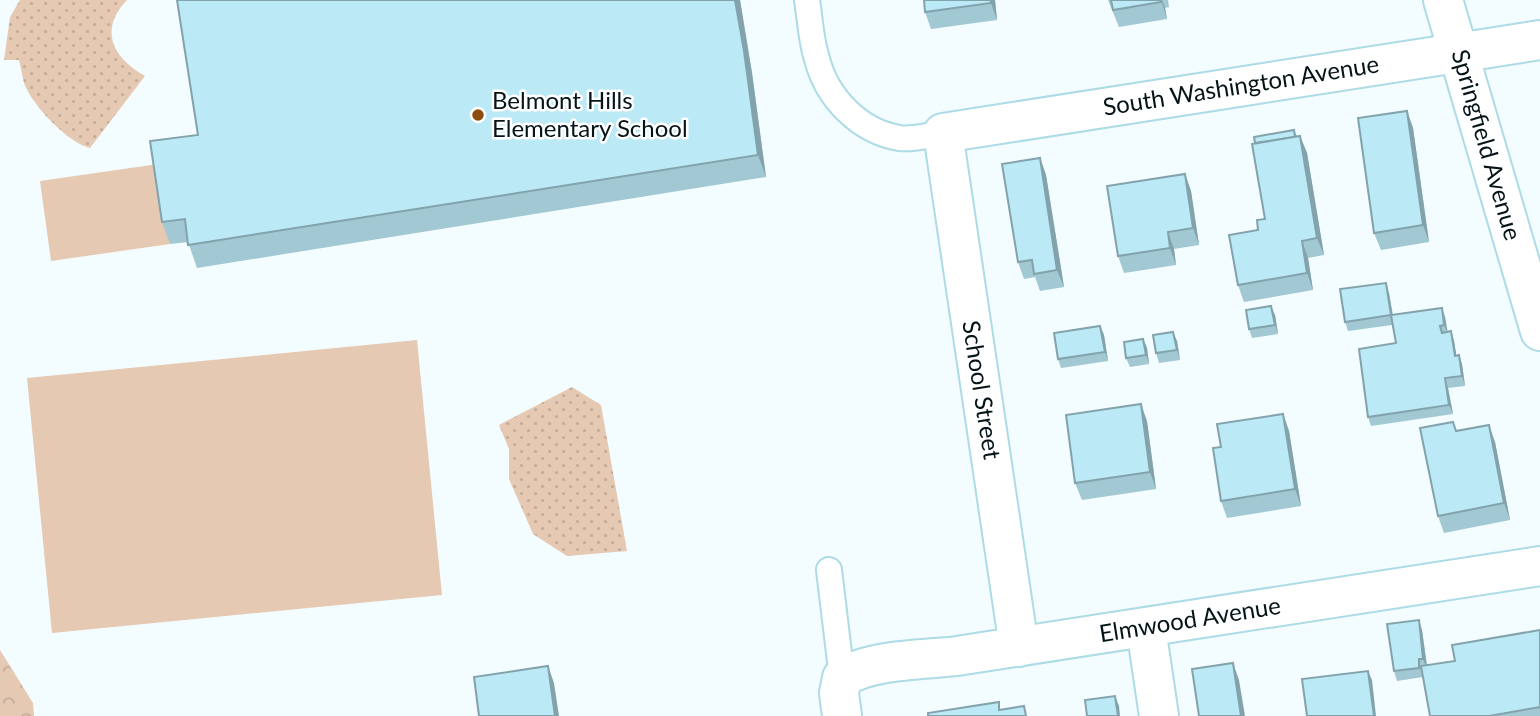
<svg xmlns="http://www.w3.org/2000/svg" width="1540" height="716" viewBox="0 0 1540 716" font-family="Lato,sans-serif">
<style>
.forest{fill:url(#forest-crowns)}
.park{fill:url(#park-dots)}
.pitch{fill:#e6c9b3}
.lines{fill:none;stroke-linecap:round;stroke-linejoin:round}
.service-casing{stroke:#addbe6;stroke-width:28}
.minor-casing{stroke:#addbe6;stroke-width:42}
.service{stroke:#fff;stroke-width:24}
.minor{stroke:#fff;stroke-width:38}
.wall{fill:#a1c8d3}
.shaded-wall{fill:#83a3ac}
.building{fill:#bbe9f5;stroke:#83a3ac;stroke-width:2}
.poi-dot{fill:#8b4e0e;stroke:#fff;stroke-width:2.5}
.labels{text-anchor:middle;stroke-width:5;stroke-linejoin:round;paint-order:stroke}
.street-label{font-size:24px;fill:#041418;stroke:#fff}
.poi-label{font-size:24px;fill:#041418;stroke:#fff;text-anchor:start}
</style>
<defs>
<pattern id="forest-crowns" width="20" height="18" patternUnits="userSpaceOnUse" patternTransform="scale(1.75)"><rect width="20" height="18" fill="#e6c9b3"/><path d="M2 6a3 3 0 1 1 6 0M12 15a3 3 0 1 1 6 0" fill="none" stroke="#c4ac99"/></pattern>
<pattern id="park-dots" width="8" height="8" patternUnits="userSpaceOnUse" patternTransform="scale(1.75)"><rect width="8" height="8" fill="#e6c9b3"/><path d="M2 2h.1M6 6h.1" fill="none" stroke="#c4ac99" stroke-width="1.8" stroke-linecap="round"/></pattern>
</defs>
<rect width="100%" height="100%" fill="#f3fcfe"/>
<!-- forest -->
<polygon class="forest" points="0,650 33,703 34,716 0,716"/>
<!-- park -->
<g class="park">
<path d="M 20,0 L 127,0 C 98,30 113,58 145,76 L 90,148 C 67,142 32,105 24,83 C 22,75 21,68 19,60 L 4,60 L 10,17 Z"/>
<polygon points="572,387 601,405 627,551 567,556 533,534 509,479 509,449 499,425"/>
</g>
<!-- pitch -->
<g class="pitch">
<polygon points="158,164 170,244 51,261 40,181"/>
<polygon points="417,340 442,595 52,633 27,378"/>
</g>
<g class="lines">
<defs>
<g id="service">
<path d="M 807,0 C 810,19 811,41 817,59 C 827,98 859,131 899,138 C 912,140 930,135 943,133"/>
<polyline points="829,570 842,678"/>
</g>
<g id="minor">
<polyline points="1443,0 1540,331"/>
<polyline points="1146,628 1159,716"/>
<polyline points="1019,647 943,133 1540,40"/>
<path d="M 842,716 L 839,693 L 842,678 C 870,659 924,660 957,656 L 1540,566"/>
</g>
</defs>
<!-- service casing -->
<use href="#service" class="service-casing"/>
<!-- minor casing -->
<use href="#minor" class="minor-casing"/>
<!-- service -->
<use href="#service" class="service"/>
<!-- minor -->
<use href="#minor" class="minor"/>
</g>
<!-- wall -->
<g class="wall">
<polygon points="177,0 740,0 752,73 766,177 197,268 188,242 170,244 162,222 198,135"/>
<polygon points="995,0 997,20 931,29 925,12"/>
<polygon points="1108,0 1168,0 1169,7 1165,8 1167,19 1119,27"/>
<polygon points="1407,111 1413,128 1429,242 1381,250 1374,233"/>
<polygon points="1294,130 1297,136 1300,136 1307,153 1324,255 1308,258 1313,290 1244,302 1238,285 1258,230 1265,219"/>
<polygon points="1040,158 1046,175 1064,287 1040,291 1035,277 1024,279 1018,262"/>
<polygon points="1185,174 1191,191 1199,245 1174,249 1176,265 1124,273 1118,256"/>
<polygon points="1389,293 1393,315 1442,308 1445,317 1447,332 1451,331 1454,341 1456,355 1462,364 1465,386 1448,388 1453,414 1371,426 1368,417 1396,343 1392,325 1348,331 1345,322"/>
<polygon points="1275,315 1278,334 1252,338 1249,329"/>
<polygon points="1100,326 1104,335 1108,361 1061,368 1058,359"/>
<polygon points="1143,339 1147,348 1149,364 1130,367 1126,358"/>
<polygon points="1177,341 1180,360 1159,363 1156,353"/>
<polygon points="1283,414 1289,431 1301,506 1227,518 1221,501 1221,447"/>
<polygon points="1147,421 1156,489 1082,500 1075,483"/>
<polygon points="1457,431 1495,442 1510,520 1444,533 1438,516"/>
<polygon points="1422,630 1427,665 1455,661 1540,630 1540,716 1430,716 1423,677 1397,681 1394,671"/>
</g>
<!-- shaded-wall -->
<g class="shaded-wall">
<polygon points="735,0 740,0 752,73 766,177 758,155"/>
<polygon points="991,0 995,0 997,20 991,3"/>
<polygon points="1161,0 1162,0 1165,8 1167,19"/>
<polygon points="1407,111 1413,128 1429,242 1423,225"/>
<polygon points="1300,136 1307,153 1324,255 1317,238"/>
<polygon points="1040,158 1046,175 1064,287 1057,270"/>
<polygon points="1185,174 1191,191 1199,245 1193,228"/>
<polygon points="1168,232 1174,249 1176,265 1170,248"/>
<polygon points="1302,241 1308,258 1313,290 1307,273"/>
<polygon points="1386,283 1389,293 1394,325 1391,315"/>
<polygon points="1271,306 1275,315 1278,334 1275,325"/>
<polygon points="1442,308 1445,317 1448,334 1444,325"/>
<polygon points="1100,326 1104,335 1108,361 1105,352"/>
<polygon points="1451,331 1454,341 1458,365 1455,356"/>
<polygon points="1173,332 1177,341 1180,360 1177,350"/>
<polygon points="1143,339 1147,348 1149,364 1146,355"/>
<polygon points="1459,355 1462,364 1465,386 1462,376"/>
<polygon points="1445,378 1448,388 1453,414 1449,405"/>
<polygon points="1141,404 1147,421 1156,489 1150,472"/>
<polygon points="1283,414 1289,431 1301,506 1295,489"/>
<polygon points="1489,425 1495,442 1510,520 1504,503"/>
<polygon points="1419,620 1422,630 1427,668 1423,659"/>
<polygon points="1233,663 1239,680 1245,716 1241,716"/>
<polygon points="548,666 554,683 559,716 555,716"/>
<polygon points="1368,671 1372,680 1376,716 1374,716"/>
<polygon points="1115,696 1119,706 1120,716 1118,716"/>
</g>
<!-- building -->
<g class="building">
<polygon points="177,0 735,0 744,51 758,155 188,245 185,219 162,222 150,141 198,135"/>
<polygon points="924,0 991,0 991,3 925,12"/>
<polygon points="1111,0 1161,0 1161,2 1113,10"/>
<polygon points="1407,111 1423,225 1374,233 1358,118"/>
<polygon points="1294,130 1295,137 1255,143 1254,137"/>
<polygon points="1300,136 1317,238 1302,241 1307,273 1238,285 1229,235 1258,230 1257,220 1265,219 1252,144"/>
<polygon points="1040,158 1057,270 1034,274 1032,260 1018,262 1002,164"/>
<polygon points="1185,174 1193,228 1168,232 1170,248 1118,256 1107,186"/>
<polygon points="1386,283 1391,315 1345,322 1340,289"/>
<polygon points="1271,306 1275,325 1249,329 1246,310"/>
<polygon points="1442,308 1444,325 1440,326 1442,333 1451,331 1455,356 1459,355 1462,376 1445,378 1449,405 1368,417 1359,349 1396,343 1391,315"/>
<polygon points="1100,326 1105,352 1058,359 1054,333"/>
<polygon points="1173,332 1177,350 1156,353 1153,335"/>
<polygon points="1143,339 1146,355 1126,358 1124,342"/>
<polygon points="1141,404 1150,472 1075,483 1066,415"/>
<polygon points="1283,414 1295,489 1221,501 1213,448 1221,447 1217,424"/>
<polygon points="1453,422 1456,431 1489,425 1504,503 1438,516 1420,428"/>
<polygon points="1419,620 1423,659 1419,659 1419,668 1394,671 1387,624"/>
<polygon points="1540,630 1540,707 1489,716 1430,716 1421,666 1455,661 1452,645"/>
<polygon points="1233,663 1241,716 1199,716 1192,669"/>
<polygon points="548,666 555,716 479,716 474,677"/>
<polygon points="1368,671 1374,716 1307,716 1302,679"/>
<polygon points="1115,696 1118,716 1087,716 1085,700"/>
<polygon points="999,702 999,710 1024,706 1026,716 928,716 928,713"/>
</g>
<!-- markers -->
<circle class="poi-dot" cx="478" cy="115" r="7"/>
<g class="labels">
<!-- street labels -->
<g class="street-label">
<text transform="translate(1241 86) rotate(-9)" y="8">South Washington Avenue</text>
<text transform="translate(1486 145) rotate(74)" y="8">Springfield Avenue</text>
<text transform="translate(981 390) rotate(81)" y="8">School Street</text>
<text transform="translate(1190 620) rotate(-9)" y="8">Elmwood Avenue</text>
</g>
<!-- poi labels -->
<g class="poi-label">
<text x="492" y="109">Belmont Hills<tspan x="492" dy="28">Elementary School</tspan></text>
</g>
</g>
</svg>
